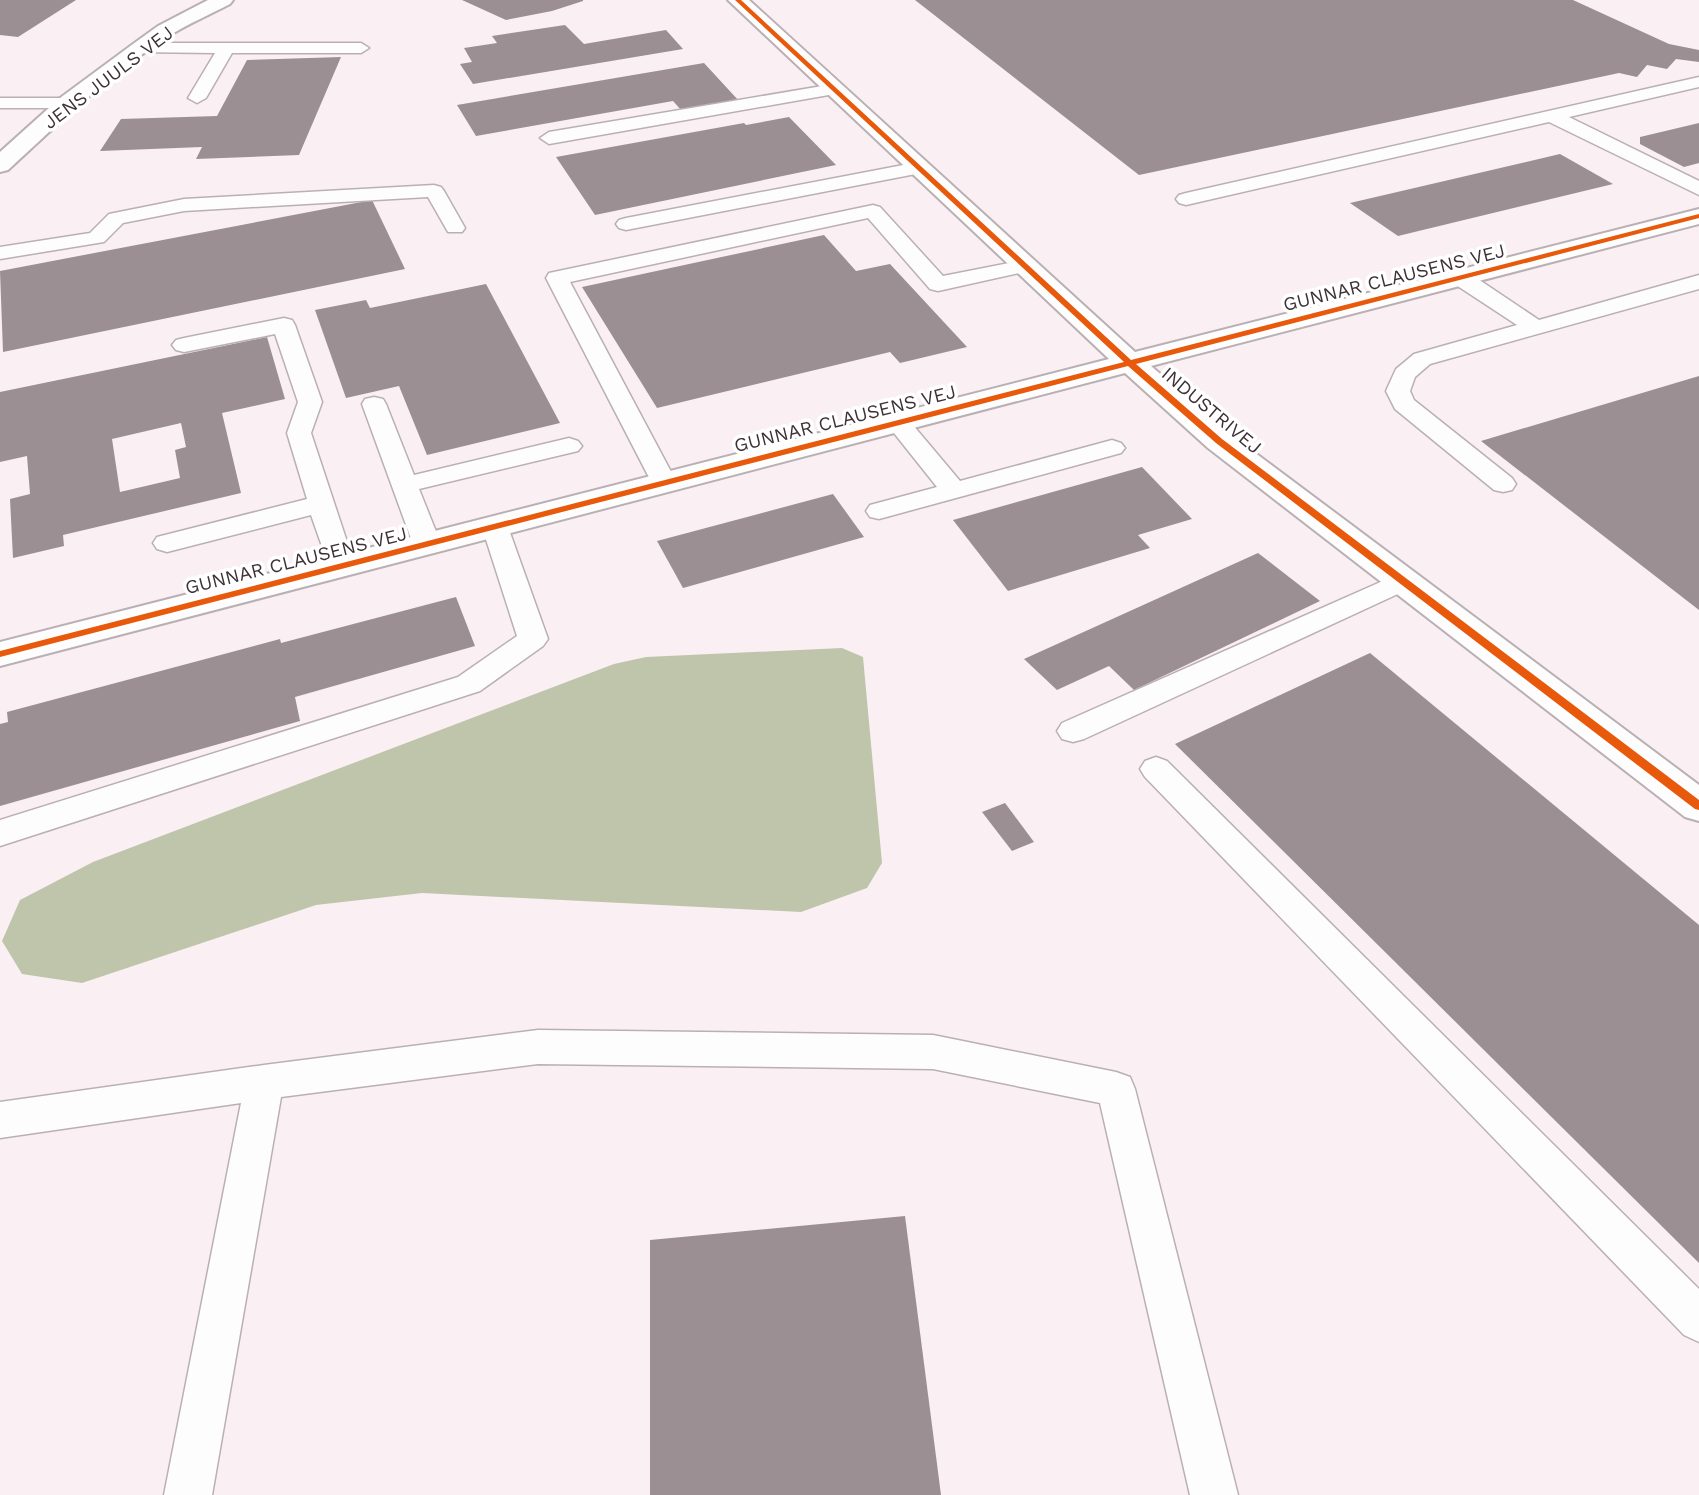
<svg xmlns="http://www.w3.org/2000/svg" width="1699" height="1495" viewBox="0 0 1699 1495" font-family="'Work Sans',sans-serif">
<style>
.water{fill:#bfc5aa}
.building{fill:#9b8f94;fill-rule:evenodd}
.lines{fill:none;stroke-linecap:round;stroke-linejoin:round}
.lane-casing{stroke:#bab0b4;stroke-width:3}
.street-casing{stroke:#bab0b4;stroke-width:4}
.lane{fill:#fefdfd;fill-rule:evenodd}
.street{fill:#fefdfd;fill-rule:evenodd}
.cycleway-casing{stroke:#fff;stroke-width:5}
.cycleway{fill:#e8590c;fill-rule:evenodd}
.labels{text-anchor:middle;stroke-width:7;stroke-linejoin:round;paint-order:stroke}
.far-street-label{font-size:19px;fill:#3d3136;stroke:#fff}
</style>
<rect width="100%" height="100%" fill="#faeff3"/>
<!-- water -->
<polygon class="water" points="842,648 863,657 882,863 867,888 801,912 422,893 316,905 82,983 22,974 2,941 20,900 93,862 614,664 646,657"/>
<!-- building -->
<g class="building">
<polygon points="0,0 76,0 18,37 0,35"/>
<polygon points="462,0 583,0 583,1 552,11 506,20"/>
<polygon points="915,0 1573,0 1669,44 1699,50 1699,62 1676,59 1667,69 1647,65 1637,77 1619,73 1139,175"/>
<polygon points="565,25 584,44 666,30 683,49 473,84 460,64 472,62 464,48 497,43 492,36"/>
<polygon points="341,57 299,155 196,159 202,147 100,151 121,119 217,116 247,60"/>
<polygon points="704,63 739,101 682,111 673,101 476,136 457,105"/>
<polygon points="789,117 836,165 595,215 556,157 744,123 746,125"/>
<polygon points="1699,123 1699,163 1684,167 1640,144 1640,137"/>
<polygon points="1560,154 1613,184 1398,236 1350,203"/>
<polygon points="372,200 405,269 3,352 0,271"/>
<polygon points="824,235 856,271 890,264 967,347 900,363 890,352 657,408 582,287"/>
<polygon points="486,284 560,423 427,455 399,386 346,398 315,310 366,300 370,308"/>
<path d="M 267,337 L 285,399 L 222,413 L 241,493 L 63,535 L 64,546 L 13,558 L 10,499 L 30,494 L 27,456 L 0,462 L 0,392 ZM 181,423 L 186,447 L 175,450 L 180,478 L 120,492 L 112,439 Z"/>
<polygon points="1699,376 1699,610 1481,441"/>
<polygon points="1142,467 1192,519 1138,535 1150,548 1008,591 953,520"/>
<polygon points="833,494 864,537 683,588 657,541"/>
<polygon points="1258,553 1320,601 1134,690 1109,666 1057,690 1024,659"/>
<polygon points="456,597 475,646 295,697 300,721 0,806 0,724 8,722 7,712 280,639 281,643"/>
<polygon points="1370,653 1699,925 1699,1263 1175,744"/>
<polygon points="1005,803 1034,842 1012,851 982,812"/>
<polygon points="905,1216 941,1495 650,1495 650,1240"/>
</g>
<g class="lines">
<defs>
<g id="lane">
<polygon points="140,43 361,43 369,48 361,53 232,53 206,98 197,103 188,98 215,53 134,52 132,48"/>
<polygon points="1699,77 1699,87 1569,117 1699,181 1699,195 1549,122 1186,205 1179,203 1176,199 1179,195 1186,193"/>
<polygon points="834,84 840,85 843,89 840,93 549,144 540,138 549,132"/>
<polygon points="0,98 68,98 77,103 68,108 0,108"/>
<polygon points="919,162 926,164 929,168 926,172 626,230 619,228 616,224 619,220 626,218"/>
<polygon points="434,185 441,187 444,191 465,228 462,232 448,232 428,197 184,211 123,223 104,242 0,259 0,247 90,233 109,214 184,199"/>
<polygon points="873,205 880,207 943,276 1024,260 1032,261 1035,266 1032,271 1024,272 938,291 930,289 868,218 570,282 677,483 673,489 664,491 655,489 546,278 549,273"/>
<polygon points="1461,271 1469,273 1539,320 1699,275 1699,289 1430,364 1415,377 1410,391 1414,400 1512,478 1516,484 1512,490 1503,492 1494,490 1395,409 1386,391 1396,369 1414,354 1517,325 1453,283 1450,278 1453,273"/>
<polygon points="284,318 292,320 295,325 322,402 311,433 355,566 351,572 341,575 331,572 311,515 167,552 157,549 153,543 157,537 307,499 287,433 298,402 275,334 184,352 176,350 172,345 176,340 184,338"/>
<polygon points="374,397 383,399 386,404 414,475 569,438 578,441 582,446 578,451 419,489 441,544 437,550 427,553 417,550 413,544 362,404 365,399"/>
<polygon points="898,416 907,418 960,481 1112,440 1121,443 1125,448 1121,453 879,519 870,517 866,511 870,505 937,487 886,423 889,418"/>
<polygon points="495,519 505,521 508,527 548,639 543,646 480,691 0,846 0,820 458,677 517,636 482,527 485,521"/>
<polygon points="1403,572 1413,575 1417,581 1413,587 1084,739 1073,742 1062,739 1057,731 1062,723"/>
<polygon points="1156,757 1167,761 1699,1289 1699,1342 1684,1335 1145,777 1140,769 1145,761"/>
<polygon points="538,1030 933,1035 1116,1072 1130,1077 1135,1089 1238,1495 1190,1495 1100,1103 933,1069 538,1064 281,1097 212,1495 164,1495 241,1103 0,1138 0,1102 264,1065"/>
</g>
<g id="street">
<path d="M 208,0 L 233,0 L 230,4 C 211,14 190,23 172,34 C 112,72 60,122 8,170 L 0,172 L 0,152 L 60,98 L 133,44 L 158,26 Z"/>
<polygon points="728,0 749,0 1135,352 1699,209 1699,224 1151,366 1230,434 1699,785 1699,821 1685,817 1208,448 1125,373 0,666 0,642 1109,359"/>
</g>
</defs>
<!-- lane casing -->
<use href="#lane" class="lane-casing"/>
<!-- street casing -->
<use href="#street" class="street-casing"/>
<!-- lane -->
<use href="#lane" class="lane"/>
<!-- street -->
<use href="#street" class="street"/>
<defs>
<polygon id="cycleway" points="735,0 741,0 1131,360 1699,214 1699,218 1136,364 1222,439 1699,800 1699,810 1695,809 1216,443 1128,366 0,657 0,651 1124,362"/>
</defs>
<!-- cycleway casing -->
<use href="#cycleway" class="cycleway-casing"/>
<!-- cycleway -->
<use href="#cycleway" class="cycleway"/>
</g>
<g class="labels">
<!-- far-street labels -->
<g class="far-street-label">
<text transform="translate(108 77) rotate(-37)" y="7">JENS JUULS VEJ</text>
<text transform="translate(1394 277) rotate(-14)" y="7">GUNNAR CLAUSENS VEJ</text>
<text transform="translate(1212 410) rotate(40)" y="7">INDUSTRIVEJ</text>
<text transform="translate(845 418) rotate(-14)" y="7">GUNNAR CLAUSENS VEJ</text>
<text transform="translate(296 560) rotate(-14)" y="7">GUNNAR CLAUSENS VEJ</text>
</g>
</g>
</svg>
